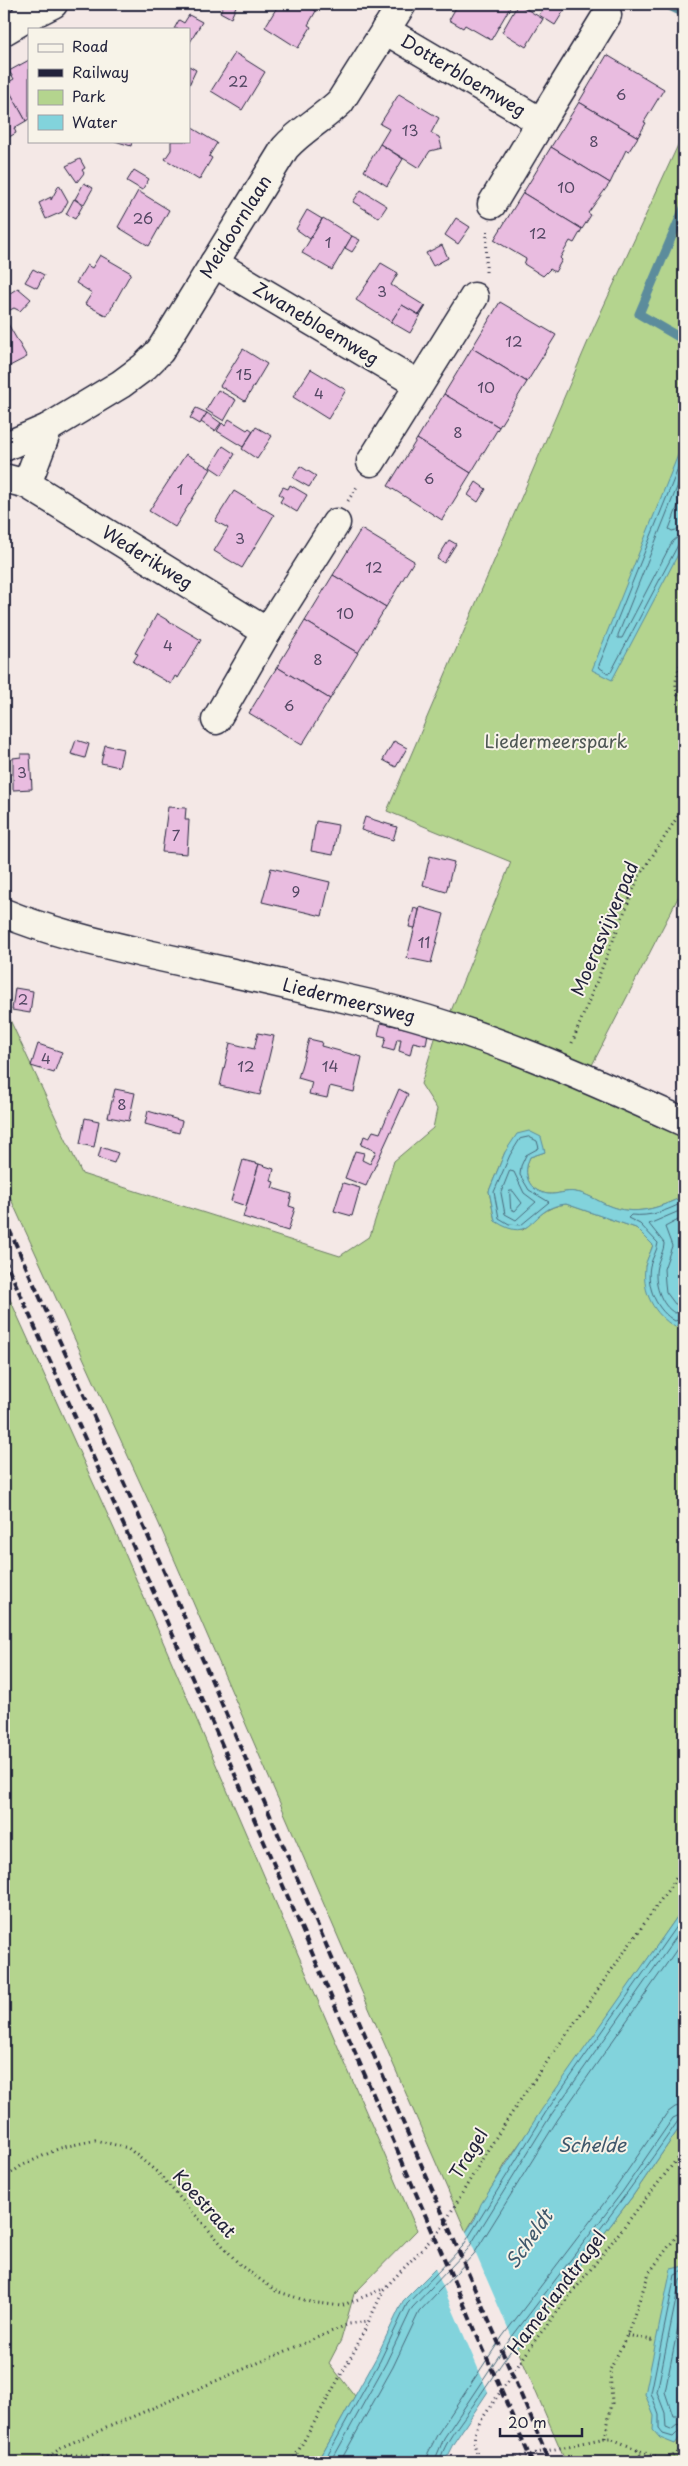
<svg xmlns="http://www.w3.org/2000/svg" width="688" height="2466" viewBox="0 0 688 2466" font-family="'Playpen Sans',sans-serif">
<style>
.green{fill:#b4d48e;stroke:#6b7b64}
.water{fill:#82d3dc;stroke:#5c8c9c}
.pier{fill:#f4e8e6}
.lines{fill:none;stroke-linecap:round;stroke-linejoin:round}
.shore{stroke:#48697b;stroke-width:1}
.stream{stroke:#5c8c9c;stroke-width:9}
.building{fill:#e9bce0;stroke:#22223b}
.minor-casing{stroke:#22223b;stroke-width:31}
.path{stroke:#22223b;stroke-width:3;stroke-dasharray:1 4;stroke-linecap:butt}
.minor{stroke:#f7f3e8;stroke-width:28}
.rail{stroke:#22223b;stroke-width:4;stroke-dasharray:8 4;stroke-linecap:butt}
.labels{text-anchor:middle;stroke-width:4;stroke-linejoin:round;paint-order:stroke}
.number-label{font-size:15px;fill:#544864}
.street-label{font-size:18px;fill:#22223b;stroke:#f7f3e8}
.park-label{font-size:18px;fill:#4e5754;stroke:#f7f3e8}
.water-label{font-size:19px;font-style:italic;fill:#3f576b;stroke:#f7f3e8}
</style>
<rect width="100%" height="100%" fill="#f4e8e6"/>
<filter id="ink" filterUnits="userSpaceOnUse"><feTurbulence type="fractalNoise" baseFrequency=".02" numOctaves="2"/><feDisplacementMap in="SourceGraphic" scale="10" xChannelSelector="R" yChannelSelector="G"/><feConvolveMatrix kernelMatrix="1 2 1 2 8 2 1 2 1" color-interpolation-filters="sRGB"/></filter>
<g filter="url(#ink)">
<!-- green -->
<g class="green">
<polygon points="684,132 684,886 591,1067 451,1011 511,862 387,811 595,325"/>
<path d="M 4,1007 L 82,1174 L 340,1256 L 370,1236 L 394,1161 L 433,1128 L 437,1109 L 421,1084 L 437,1032 L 684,1131 L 684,1196 C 659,1208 635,1217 607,1205 C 598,1201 585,1193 575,1192 C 567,1190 557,1195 548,1194 C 528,1191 522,1174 530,1157 L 545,1152 L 505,1152 L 489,1191 L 495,1221 L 523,1230 C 536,1218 547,1206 566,1204 L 636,1228 L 653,1245 L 645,1266 L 675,1327 L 684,1321 L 684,1907 L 506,2163 L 466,2232 L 159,1524 L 4,1184 Z"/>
<polygon points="4,1286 120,1542 417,2230 354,2294 341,2340 329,2363 355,2396 318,2462 4,2462"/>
<polygon points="684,2121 684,2462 566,2462 517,2348 632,2197"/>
</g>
<!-- water -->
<g class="water">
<polygon points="684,440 684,543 612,680 592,670"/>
<path d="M 529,1131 L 541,1137 L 545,1152 L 530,1157 C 522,1174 528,1191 548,1194 C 557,1195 567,1190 575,1192 C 586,1193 598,1201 607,1205 C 635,1217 659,1208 684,1196 L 684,1321 L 675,1327 C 654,1314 642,1293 645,1267 C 646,1260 651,1252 653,1245 L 636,1228 L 566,1204 C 528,1207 535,1247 495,1221 L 489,1191 L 505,1152 L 517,1134 Z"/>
<polygon points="684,1907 684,2121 632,2197 517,2348 453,2444 444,2462 318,2462 376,2358 403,2301 439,2265 466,2232 475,2219 481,2204 542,2109"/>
<polygon points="684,2266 684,2432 675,2444 660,2438 653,2430 654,2416 645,2394 671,2269"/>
</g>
<!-- pier -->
<polygon class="pier" points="465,2229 518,2351 489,2394 434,2266 457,2242"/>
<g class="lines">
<!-- shore -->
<g class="shore">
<polyline points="684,454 599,665 600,668 608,673 611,672 678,545 684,542"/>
<polyline points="684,470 618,635 618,638 622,638 672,542 678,537 684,535"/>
<polyline points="684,490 669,529 672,531 684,528"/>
<polygon points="529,1137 537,1141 539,1148 526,1155 521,1166 520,1175 529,1190 549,1202 521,1225 509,1224 499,1218 494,1192 510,1155 520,1139"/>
<polygon points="510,1171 514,1172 524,1193 536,1202 516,1220 505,1214 501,1193"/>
<polygon points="510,1191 513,1191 522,1203 515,1211 511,1209"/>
<path d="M 684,1202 C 666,1211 651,1217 631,1215 L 628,1218 L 640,1224 L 658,1243 C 657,1251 652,1258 650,1266 C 646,1287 657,1311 675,1321 L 684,1318"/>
<path d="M 684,1209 L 649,1224 L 664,1243 C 664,1251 659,1258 657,1266 C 653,1282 661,1306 675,1313 L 684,1311"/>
<polyline points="684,1217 665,1227 672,1246 664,1269 665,1283 666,1292 675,1304 684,1304"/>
<polyline points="684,2271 675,2275 651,2393 659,2415 659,2429 663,2434 673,2437 680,2430 684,2430"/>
<polyline points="684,2278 680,2280 657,2392 665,2413 666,2428 671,2430 677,2425 684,2423"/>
<polyline points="684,2297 665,2392 673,2416 684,2416"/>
<polyline points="324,2462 380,2361 407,2304 463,2246 546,2112 684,1915"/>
<polyline points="331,2462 386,2363 412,2308 468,2249 551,2115 684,1926"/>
<polyline points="340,2462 393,2367 419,2312 474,2254 558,2119 684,1939"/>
<polyline points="426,2462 428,2453 437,2435 502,2337 617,2186 667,2113 675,2107 684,2105"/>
<polyline points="434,2462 444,2438 508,2342 623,2191 673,2118 684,2113"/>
<path d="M 440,2462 C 442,2444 466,2416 476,2401 C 540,2305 613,2216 678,2121 L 684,2119"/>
</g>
<!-- stream -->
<g class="stream">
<polyline points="665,4 684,13"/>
<polyline points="684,208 639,314 684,340"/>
</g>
</g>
<!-- building -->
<g class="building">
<polygon points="224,4 237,4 231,18 220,12"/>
<polygon points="279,4 305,4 316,11 308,25 311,27 298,48 265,27"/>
<polygon points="458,4 512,4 491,40 465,25 463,28 449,20"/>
<polygon points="518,4 543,19 526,47 502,32"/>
<polygon points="546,4 568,4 555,25 539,15"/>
<polygon points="189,15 202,22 189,44 189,29 174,29 179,20 184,23"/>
<polygon points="235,53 265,72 242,110 211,91"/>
<polygon points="607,55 664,89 644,122 646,123 638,137 579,102"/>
<polygon points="29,60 29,119 26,121 5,84 14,79 9,71"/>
<polygon points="189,66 196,70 189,85"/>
<polygon points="4,81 26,121 14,128 16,133 4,140"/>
<polygon points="399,94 439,118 431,133 439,137 442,148 430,151 419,168 380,144 389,129 380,124"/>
<polygon points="579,102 638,137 629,151 626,150 610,183 551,147"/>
<polygon points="189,126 217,143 209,156 212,158 199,180 165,159 171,150 171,141 189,141"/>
<polygon points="115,141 132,141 131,146"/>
<polygon points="380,144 403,159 387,186 364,171"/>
<polygon points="551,147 610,183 588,213 591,215 582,229 523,193"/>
<polygon points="80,159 85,168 82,170 84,173 77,182 66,166"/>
<polygon points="134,170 149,179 142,190 127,181"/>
<polygon points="84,183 93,188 84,204 75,199"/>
<polygon points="59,185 68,201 62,212 46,219 39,203 51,197 51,200"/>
<polygon points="361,190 387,206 379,218 353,202"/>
<polygon points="138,191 169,210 149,246 118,227"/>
<polygon points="523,193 582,229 574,243 570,241 560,258 562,260 555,272 550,269 543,276 524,264 526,259 494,240"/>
<polygon points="74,199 83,205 75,219 66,214"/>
<polygon points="307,210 322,219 310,239 296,229"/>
<polygon points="323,218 352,236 332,270 302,253"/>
<polygon points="456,218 470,227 458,244 445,235"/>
<polygon points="352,236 360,240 352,252 345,248"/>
<polygon points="442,245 448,258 433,266 426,253"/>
<polygon points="100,255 131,273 107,316 85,304 92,293 76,283 87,265 92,268"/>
<polygon points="381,263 398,273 391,285 425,306 419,315 402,305 391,322 356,300"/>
<polygon points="33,269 44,275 37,288 25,282"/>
<polygon points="18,288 31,299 20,311 14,308 8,311 4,303 4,297"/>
<polygon points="500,302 556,335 527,382 472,348"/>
<polygon points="402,305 419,315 426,306 410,333 391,322"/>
<polygon points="8,324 27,357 4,369 4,326"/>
<polygon points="472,348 527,382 499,427 444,394"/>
<polygon points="243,349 267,364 245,401 220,386"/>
<polygon points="311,369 346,390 328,419 293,397"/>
<polygon points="218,390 236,400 224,421 206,410"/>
<polygon points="444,394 499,427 471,473 417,439"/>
<polygon points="196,408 207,413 200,424 190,418"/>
<polygon points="207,413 221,423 215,431 201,422"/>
<polygon points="229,419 247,430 249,428 253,431 243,447 217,431 222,423 225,426"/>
<polygon points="256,427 272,436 257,459 242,449"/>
<polygon points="417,439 471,473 442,520 388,486"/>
<polygon points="223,446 235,454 222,475 210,467"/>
<polygon points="186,454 211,469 175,527 149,511"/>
<polygon points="300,466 316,476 309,487 293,478"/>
<polygon points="476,482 486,489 478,502 468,495"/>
<polygon points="290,485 307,495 297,512 280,502 283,497 279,494 283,487 288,489"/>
<polygon points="234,491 274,515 242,568 214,551 228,528 215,521"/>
<polygon points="361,529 414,561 386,607 333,575"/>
<polygon points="449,540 456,544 444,563 437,559"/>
<polygon points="333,575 386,607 358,653 305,621"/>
<polygon points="157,614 201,640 178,678 175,676 171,684 133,662 138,654 135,653"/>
<polygon points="305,621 358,653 330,699 277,667"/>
<polygon points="277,667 330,699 302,745 249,713"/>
<polygon points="76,740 89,744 85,758 71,754"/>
<polygon points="394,741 407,748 396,767 383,760"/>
<polygon points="105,745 123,749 119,767 101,763"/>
<polygon points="21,754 30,754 32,789 13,790 13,758 21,757"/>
<polygon points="168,807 186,808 185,820 189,820 187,854 162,852"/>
<polygon points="365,817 397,827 393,840 361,830"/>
<polygon points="316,821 338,825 333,855 311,851"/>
<polygon points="430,856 454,862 446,892 423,885"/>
<polygon points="271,868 330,882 322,916 262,902"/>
<polygon points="420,907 444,914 431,963 407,958"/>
<polygon points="414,908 419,910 415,928 409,927"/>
<polygon points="15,988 33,991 30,1013 12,1010"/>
<polygon points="381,1023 428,1033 426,1045 413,1042 410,1055 399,1051 401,1039 397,1039 394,1051 383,1048 386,1037 378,1035"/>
<polygon points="258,1033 274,1036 260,1095 220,1086 230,1043 254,1049"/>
<polygon points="309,1039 322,1042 321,1046 362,1057 354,1092 330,1086 327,1098 309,1094 312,1082 298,1078"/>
<polygon points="38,1044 62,1052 54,1073 31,1066"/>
<polygon points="115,1089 135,1093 129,1121 108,1117"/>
<polygon points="399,1089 408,1094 366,1186 345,1178 355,1151 364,1153 362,1160 370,1164 376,1151 361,1145 364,1136 369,1138 373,1131 380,1133"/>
<polygon points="148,1111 182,1121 179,1133 145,1124"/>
<polygon points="85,1118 99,1121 94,1147 80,1144"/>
<polygon points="101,1147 118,1153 114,1163 98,1158"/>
<polygon points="243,1160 259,1164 246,1206 231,1201"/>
<polygon points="259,1164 274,1169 271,1181 274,1182 272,1188 292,1194 289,1206 295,1208 288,1231 243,1217"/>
<polygon points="343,1183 360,1188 352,1216 334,1211"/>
</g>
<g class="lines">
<defs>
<g id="minor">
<polyline points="33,14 53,4"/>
<polyline points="385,30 541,122 607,15"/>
<polyline points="4,31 33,14 27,4"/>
<polyline points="492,204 541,122"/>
<polyline points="214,263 418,384"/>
<polyline points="4,447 48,428"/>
<polyline points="371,462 474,297"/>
<path d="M 4,478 L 27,484 L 48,428 L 121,384 L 144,367 L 160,351 L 285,148 C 301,130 322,119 340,102 L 402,4"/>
<polyline points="27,484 267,632"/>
<polyline points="216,720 267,632 336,523"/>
<path d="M 4,913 C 52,933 105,944 156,956 C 229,972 301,988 374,1005 C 482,1031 583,1076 684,1122"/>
</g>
</defs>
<!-- minor casing -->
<use href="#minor" class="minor-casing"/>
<!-- path -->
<g class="path">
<polyline points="486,272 487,230"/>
<polyline points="348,501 358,485"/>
<path d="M 684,656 C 677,672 670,691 684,705"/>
<polyline points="572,1043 638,878 684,807"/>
<polyline points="4,2179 21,2166 60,2148 95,2140 128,2148 158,2173 240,2265 276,2291 310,2302 341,2306 383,2289"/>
<polyline points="627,2335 656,2341"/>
<polyline points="605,2438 612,2403 610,2370 627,2335 649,2273 681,2230 684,2219"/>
<polyline points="637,2450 645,2462"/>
<polyline points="48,2457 64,2446 349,2324 368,2321"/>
<path d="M 37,2462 C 66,2449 105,2457 136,2462"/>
<polyline points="292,2462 356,2348 384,2289 441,2229 487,2151 523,2096 684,1867"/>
<path d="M 480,2462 C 474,2445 471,2439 480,2422 L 536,2339 L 684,2150"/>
<polyline points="496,2462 605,2438 610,2438 664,2461 684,2449"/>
</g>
<!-- minor -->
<use href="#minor" class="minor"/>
<!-- rail -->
<g class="rail">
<polyline points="4,1218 176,1598 550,2462"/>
<polyline points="4,1258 227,1756 532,2462"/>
</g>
</g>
</g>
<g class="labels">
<!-- number labels -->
<g class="number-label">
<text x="238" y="87">22</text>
<text x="621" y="100">6</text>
<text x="410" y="136">13</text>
<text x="594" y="147">8</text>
<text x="566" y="193">10</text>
<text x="143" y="224">26</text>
<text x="538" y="239">12</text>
<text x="328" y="248">1</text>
<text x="382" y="297">3</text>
<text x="514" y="347">12</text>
<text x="244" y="380">15</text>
<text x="486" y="393">10</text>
<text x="319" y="399">4</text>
<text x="458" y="438">8</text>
<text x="429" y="484">6</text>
<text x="180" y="495">1</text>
<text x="240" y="544">3</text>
<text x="374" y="573">12</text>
<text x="345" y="619">10</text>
<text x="168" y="651">4</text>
<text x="318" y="665">8</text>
<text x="289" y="711">6</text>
<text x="22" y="778">3</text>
<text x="176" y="841">7</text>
<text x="296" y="897">9</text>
<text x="424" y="948">11</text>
<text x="23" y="1005">2</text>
<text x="46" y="1064">4</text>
<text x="246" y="1072">12</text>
<text x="330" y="1072">14</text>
<text x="122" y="1110">8</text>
</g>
<!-- street labels -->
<g class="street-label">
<text transform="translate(463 76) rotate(31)" y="6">Dotterbloemweg</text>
<text transform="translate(236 227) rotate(-58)" y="6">Meidoornlaan</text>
<text transform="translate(316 324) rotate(31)" y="6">Zwanebloemweg</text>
<text transform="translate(147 558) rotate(32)" y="6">Wederikweg</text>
<text transform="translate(605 929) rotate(-67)" y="6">Moerasvijverpad</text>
<text transform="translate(349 1001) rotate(14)" y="6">Liedermeersweg</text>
<text transform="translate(469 2154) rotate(-58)" y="6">Tragel</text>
<text transform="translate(204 2204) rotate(48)" y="6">Koestraat</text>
<text transform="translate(557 2293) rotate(-53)" y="6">Hamerlandtragel</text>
</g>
<!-- park labels -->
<g class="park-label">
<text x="556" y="748">Liedermeerspark</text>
</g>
<!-- water labels -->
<g class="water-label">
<text x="592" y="2152">Schelde</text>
<text transform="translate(529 2239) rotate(-55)" y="7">Scheldt</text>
</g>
</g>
<!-- margin -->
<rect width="688" height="2466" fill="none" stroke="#f7f3e8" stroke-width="20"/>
<rect x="10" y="10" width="668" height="2446" fill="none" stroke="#22223b" stroke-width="2" filter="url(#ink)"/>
<!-- legend -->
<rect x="28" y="28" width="162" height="115" fill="#f7f3e8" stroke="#a29fa3"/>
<rect x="38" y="44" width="25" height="8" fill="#f7f3e8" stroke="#a29fa3"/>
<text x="72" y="52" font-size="15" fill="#22223b">Road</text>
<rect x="38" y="69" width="25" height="8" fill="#22223b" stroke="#a29fa3"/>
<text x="72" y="78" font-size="15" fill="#22223b">Railway</text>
<rect x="38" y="90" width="25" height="15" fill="#b4d48e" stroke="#a29fa3"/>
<text x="72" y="102" font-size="15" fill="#22223b">Park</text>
<rect x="38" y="115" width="25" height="15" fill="#82d3dc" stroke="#a29fa3"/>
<text x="72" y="128" font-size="15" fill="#22223b">Water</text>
<!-- scale -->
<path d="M500 2428v8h82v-8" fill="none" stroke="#22223b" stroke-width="2.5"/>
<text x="508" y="2428" font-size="15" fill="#22223b" stroke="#f7f3e8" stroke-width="4" paint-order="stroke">20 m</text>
</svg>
